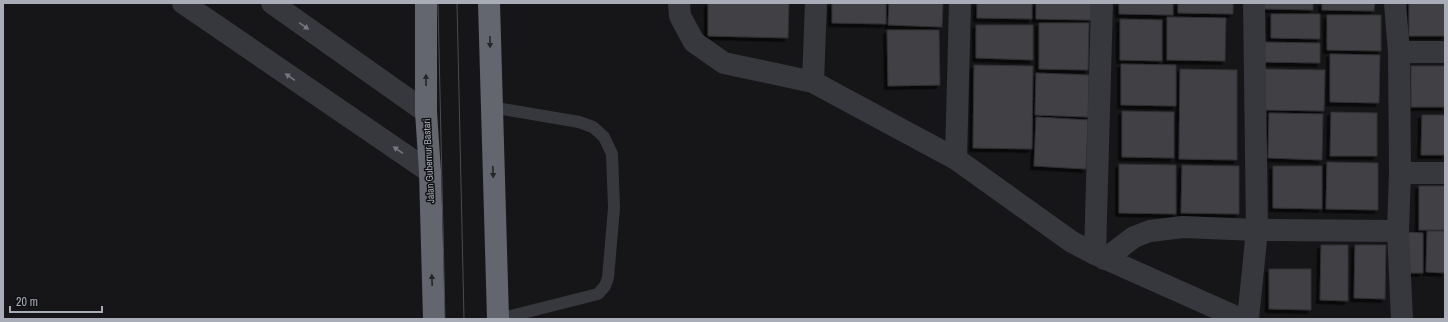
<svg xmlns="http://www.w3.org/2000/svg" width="1448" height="322" viewBox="0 0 1448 322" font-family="'Archivo Narrow',sans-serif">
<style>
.building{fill:#404145;stroke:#303034;filter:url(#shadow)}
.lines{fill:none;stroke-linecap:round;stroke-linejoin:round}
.lane{stroke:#37383d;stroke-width:12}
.street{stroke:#37383d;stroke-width:22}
.highway{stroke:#63666e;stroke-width:22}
.tram{stroke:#4a4c52;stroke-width:1}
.oneway{fill:#757881}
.oneway2{fill:#26262a}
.labels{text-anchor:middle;stroke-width:3;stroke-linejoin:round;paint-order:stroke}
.street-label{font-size:10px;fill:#a8adb8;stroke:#111113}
</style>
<defs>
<filter id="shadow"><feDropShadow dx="-3.5" dy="3.5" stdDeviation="0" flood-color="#0009"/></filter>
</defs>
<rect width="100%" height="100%" fill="#161618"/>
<!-- building -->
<g class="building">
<polygon points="708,3 789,3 788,38 708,36"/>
<polygon points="832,3 886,3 886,24 832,23"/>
<polygon points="889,3 943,3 942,27 888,25"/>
<polygon points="977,3 1032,3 1032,19 977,18"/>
<polygon points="1036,3 1091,3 1091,20 1036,19"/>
<polygon points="1119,3 1173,3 1173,15 1119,14"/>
<polygon points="1178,3 1233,3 1233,14 1178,13"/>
<polygon points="1264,3 1313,3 1313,10 1264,9"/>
<polygon points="1322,3 1375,3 1374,11 1322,10"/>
<rect x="1409" y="3" width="36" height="33"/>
<polygon points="1271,14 1320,14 1320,39 1271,38"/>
<polygon points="1327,15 1381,15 1381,51 1327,50"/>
<polygon points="1167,17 1226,18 1225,61 1167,60"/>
<polygon points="1120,19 1162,20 1162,61 1120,60"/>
<polygon points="1039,23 1089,23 1088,70 1039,69"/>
<polygon points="976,25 1033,25 1033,60 976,58"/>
<polygon points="887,30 939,30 940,85 888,86"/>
<polygon points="1260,42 1320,43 1320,63 1259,62"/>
<polygon points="1330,54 1380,55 1379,103 1330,102"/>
<polygon points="1121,64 1176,65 1176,106 1121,105"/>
<polygon points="974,65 1033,66 1032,149 973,148"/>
<rect x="1411" y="66" width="34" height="41"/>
<polygon points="1180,69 1237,70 1237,160 1179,159"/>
<polygon points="1265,69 1325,70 1324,111 1265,110"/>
<polygon points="1036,73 1089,75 1088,117 1035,115"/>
<polygon points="1122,111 1174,112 1174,158 1122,157"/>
<polygon points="1331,112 1377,113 1377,156 1330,156"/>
<polygon points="1269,113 1323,114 1322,160 1268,158"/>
<polygon points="1422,115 1445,115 1445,155 1421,155"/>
<polygon points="1036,117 1088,120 1086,169 1034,166"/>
<polygon points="1327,162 1378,163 1378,210 1326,209"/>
<polygon points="1119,164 1176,165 1176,214 1119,213"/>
<polygon points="1182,165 1239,166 1239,214 1181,213"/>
<polygon points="1273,166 1322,166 1322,209 1273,208"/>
<rect x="1419" y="186" width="26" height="44"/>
<polygon points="1427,231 1445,231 1445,273 1426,272"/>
<polygon points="1404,232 1423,233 1423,273 1404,273"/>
<polygon points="1321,245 1348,245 1348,301 1320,300"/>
<polygon points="1355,245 1386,245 1385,299 1354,298"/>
<polygon points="1269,269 1311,269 1311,310 1269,309"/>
</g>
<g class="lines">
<!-- lane -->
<polyline class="lane" points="491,107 579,122 593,127 604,137 612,154 614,208 608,278 605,286 598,294 499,319"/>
<!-- street -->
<g class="street">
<polyline points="183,3 430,172"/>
<polyline points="272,3 426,112"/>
<polyline points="679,3 680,16 694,42 724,63 813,82 956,159 1072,242 1095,254 1241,319"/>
<polyline points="1395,3 1399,52 1400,173 1398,231 1402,319"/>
<polyline points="1399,52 1445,52"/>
<polyline points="813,82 816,3"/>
<polyline points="956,159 960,3"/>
<polyline points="1400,173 1445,173"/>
<polyline points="1095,254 1102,3"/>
<polyline points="1105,259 1134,237 1150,231 1183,227 1257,230 1398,231"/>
<polyline points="1248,319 1257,230 1254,3"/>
</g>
<!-- highway -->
<g class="highway">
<polyline points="426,3 426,112 430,172 434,319"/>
<polyline points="489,3 498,319"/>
</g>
<!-- tram -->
<g class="tram">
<polyline points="438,3 445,319"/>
<polyline points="457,3 464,319"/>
</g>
</g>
<!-- one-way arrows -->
<defs><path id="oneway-solid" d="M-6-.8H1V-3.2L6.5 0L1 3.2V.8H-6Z"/></defs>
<g class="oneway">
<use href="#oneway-solid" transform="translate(304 26) rotate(35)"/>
<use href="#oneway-solid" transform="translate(290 77) rotate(-146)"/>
<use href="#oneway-solid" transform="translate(398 150) rotate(-146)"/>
</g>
<g class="oneway2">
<use href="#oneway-solid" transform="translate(490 42) rotate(89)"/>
<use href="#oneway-solid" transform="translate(426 80) rotate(-90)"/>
<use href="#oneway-solid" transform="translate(493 172) rotate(88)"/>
<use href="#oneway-solid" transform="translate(432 280) rotate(-92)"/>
</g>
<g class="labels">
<!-- street labels -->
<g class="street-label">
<text transform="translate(428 161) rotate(-93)" y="4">Jalan Gubernur Bastari</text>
</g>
</g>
<!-- border -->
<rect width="1448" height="322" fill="none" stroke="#a8adb8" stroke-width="8"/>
<!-- scale -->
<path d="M10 306v6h92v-6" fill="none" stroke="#a8adb8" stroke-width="2"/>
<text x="16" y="306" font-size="12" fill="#a8adb8" stroke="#111113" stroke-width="3" paint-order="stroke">20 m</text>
</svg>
